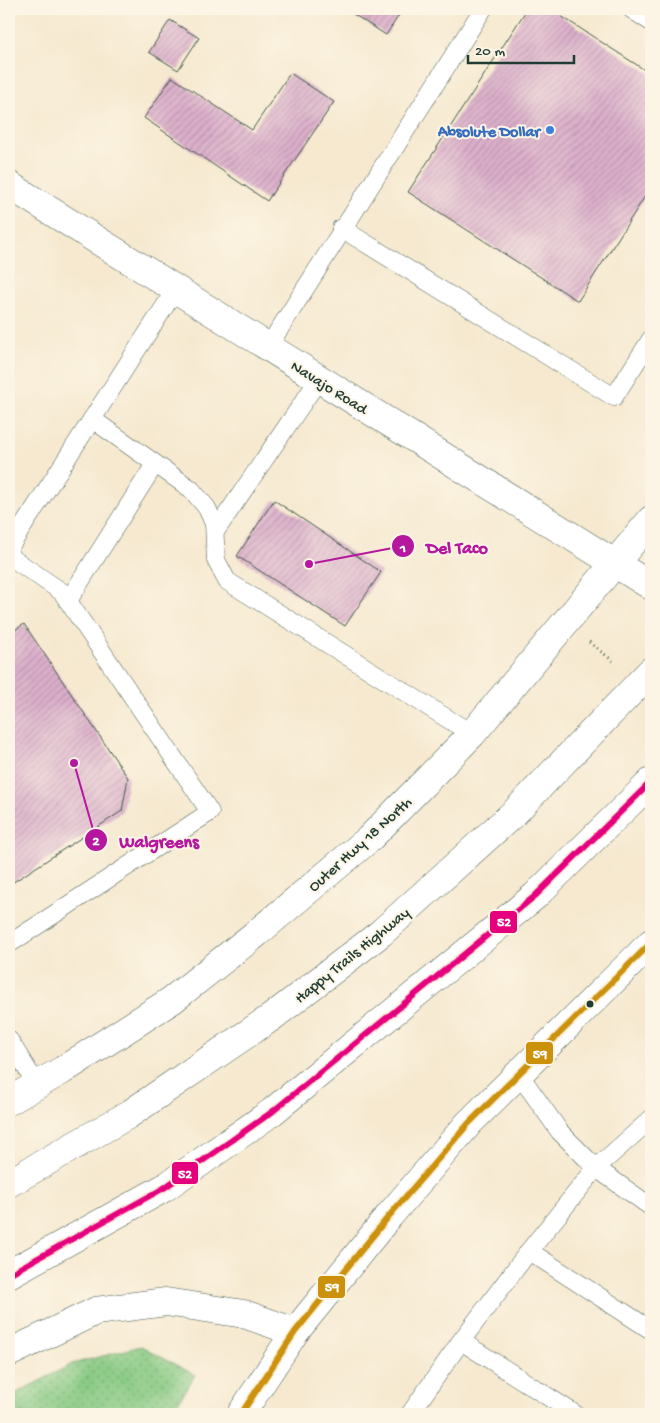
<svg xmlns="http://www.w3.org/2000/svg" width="660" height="1423" viewBox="0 0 660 1423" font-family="'Gochi Hand',sans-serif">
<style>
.grass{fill:url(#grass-dots);stroke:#52835b}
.building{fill:url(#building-hatch)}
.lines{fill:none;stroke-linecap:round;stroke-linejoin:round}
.service-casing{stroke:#3f574b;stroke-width:19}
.tertiary-casing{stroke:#3f574b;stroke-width:29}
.secondary-casing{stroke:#3f574b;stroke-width:29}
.primary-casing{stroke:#3f574b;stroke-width:29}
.path{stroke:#3f574b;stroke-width:3;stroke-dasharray:1 4;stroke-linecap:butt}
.service{stroke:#fff;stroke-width:18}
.tertiary{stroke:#fff;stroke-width:28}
.secondary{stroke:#fff;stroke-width:28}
.primary{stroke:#fff;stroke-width:28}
.bus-1-casing{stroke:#fcf5e5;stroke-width:10}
.bus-2-casing{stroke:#fcf5e5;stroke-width:10}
.bus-1{stroke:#e5007d;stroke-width:6}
.bus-2{stroke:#cc910a;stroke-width:6}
.shop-dot{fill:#3f7fe0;stroke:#fcf5e5;stroke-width:2}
.bus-dot{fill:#1f3d34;stroke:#fcf5e5;stroke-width:2}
.labels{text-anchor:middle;stroke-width:4;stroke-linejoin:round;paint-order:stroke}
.shop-label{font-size:16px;font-weight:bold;fill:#366cbe;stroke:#fcf5e5;text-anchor:end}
.street-label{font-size:16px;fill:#1f3d34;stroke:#fcf5e5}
.leader{fill:none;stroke:#b5179e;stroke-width:2}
.callout-dot{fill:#b5179e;stroke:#fcf5e5;stroke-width:2}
.mark-label{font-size:15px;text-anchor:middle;font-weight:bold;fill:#fff}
.callout-label{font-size:18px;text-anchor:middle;font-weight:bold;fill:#b5179e;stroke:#fcf5e5;stroke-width:4;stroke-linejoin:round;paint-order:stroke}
.line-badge{stroke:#fcf5e5;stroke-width:2}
.badge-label{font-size:14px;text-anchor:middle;font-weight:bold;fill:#fff}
</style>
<defs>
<pattern id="grass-dots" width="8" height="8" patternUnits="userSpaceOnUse" patternTransform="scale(1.25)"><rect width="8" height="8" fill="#86c982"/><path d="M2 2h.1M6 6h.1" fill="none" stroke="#6da46b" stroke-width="1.8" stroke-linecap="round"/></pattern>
<pattern id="building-hatch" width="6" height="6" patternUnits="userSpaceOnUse" patternTransform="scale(1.25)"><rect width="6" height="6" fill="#ddb0cc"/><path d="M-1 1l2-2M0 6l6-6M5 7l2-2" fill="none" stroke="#b390a6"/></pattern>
</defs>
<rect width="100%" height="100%" fill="#fcf5e5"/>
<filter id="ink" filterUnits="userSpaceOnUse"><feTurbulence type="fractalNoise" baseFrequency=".02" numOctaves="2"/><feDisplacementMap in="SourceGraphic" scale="10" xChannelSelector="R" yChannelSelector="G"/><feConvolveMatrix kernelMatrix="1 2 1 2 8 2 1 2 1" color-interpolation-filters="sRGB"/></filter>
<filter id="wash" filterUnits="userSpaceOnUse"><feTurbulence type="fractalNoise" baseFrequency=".0096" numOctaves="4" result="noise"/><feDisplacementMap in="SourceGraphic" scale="20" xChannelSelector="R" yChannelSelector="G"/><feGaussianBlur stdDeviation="1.12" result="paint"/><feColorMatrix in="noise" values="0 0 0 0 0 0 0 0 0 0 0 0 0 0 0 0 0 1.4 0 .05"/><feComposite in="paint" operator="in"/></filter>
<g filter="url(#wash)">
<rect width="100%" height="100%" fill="#f6e9d0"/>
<!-- grass -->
<polygon class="grass" points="141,1346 195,1375 171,1414 9,1414 9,1397 72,1364"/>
<g id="blocks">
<!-- building -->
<g class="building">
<polygon points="345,9 403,9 386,35"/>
<polygon points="527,9 550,9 651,74 651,187 578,301 408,192"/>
<polygon points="170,20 199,38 178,70 149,52"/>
<polygon points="290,73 334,102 267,201 144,118 172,77 252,130"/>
<polygon points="274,500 381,572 345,626 237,556"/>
<polygon points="24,624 128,778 122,811 9,885 9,634"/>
</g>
</g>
</g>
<g filter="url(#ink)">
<use href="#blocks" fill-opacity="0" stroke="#3f574b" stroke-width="1"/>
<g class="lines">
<defs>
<g id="service">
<polyline points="631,9 651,22"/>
<polyline points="341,228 614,397 651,339"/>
<polyline points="268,347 483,9"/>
<polyline points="92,419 191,489 207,508 214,524 216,560 227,581 472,734"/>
<polyline points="215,532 319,379"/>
<polyline points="9,548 176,289"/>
<polyline points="9,556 62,592 210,812 9,944"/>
<polyline points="68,601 155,464"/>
<polyline points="9,1040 37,1085"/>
<polyline points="519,1074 560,1132 596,1168 651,1207"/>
<polyline points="529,1251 596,1168 651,1119"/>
<polyline points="410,1414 461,1341"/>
<polyline points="575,1414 461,1341 529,1251 651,1330"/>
</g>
<g id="tertiary">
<polyline points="9,1101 63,1070 172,1000 257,933 369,839 472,734 651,520"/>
<polyline points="9,1353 96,1311 166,1302 244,1314 295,1332"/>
</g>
<g id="secondary">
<polyline points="9,185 651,586"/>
<polyline points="241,1414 295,1332 389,1216 469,1123 651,943"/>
</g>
<g id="primary">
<polyline points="9,1183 128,1115 272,1017 381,933 515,812 651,671"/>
<polyline points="9,1274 164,1188 272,1112 535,896 651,782"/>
</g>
</defs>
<!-- service casing -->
<use href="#service" class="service-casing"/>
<!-- tertiary casing -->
<use href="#tertiary" class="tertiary-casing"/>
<!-- secondary casing -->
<use href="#secondary" class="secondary-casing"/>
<!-- primary casing -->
<use href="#primary" class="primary-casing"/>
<!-- path -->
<polyline class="path" points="589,642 613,661"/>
<!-- service -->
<use href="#service" class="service"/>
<!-- tertiary -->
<use href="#tertiary" class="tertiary"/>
<!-- secondary -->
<use href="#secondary" class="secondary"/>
<!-- primary -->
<use href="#primary" class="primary"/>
<defs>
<polyline id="bus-1" points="9,1274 164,1188 272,1112 535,896 651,782"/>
<polyline id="bus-2" points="241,1414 295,1332 389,1216 469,1123 651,943"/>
</defs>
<!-- bus-1 casing -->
<use href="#bus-1" class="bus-1-casing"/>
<!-- bus-2 casing -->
<use href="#bus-2" class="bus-2-casing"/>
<!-- bus-1 -->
<use href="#bus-1" class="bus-1"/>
<!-- bus-2 -->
<use href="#bus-2" class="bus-2"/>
</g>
</g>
<!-- markers -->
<circle class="shop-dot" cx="550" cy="130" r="5"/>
<circle class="bus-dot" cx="590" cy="1004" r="4.5"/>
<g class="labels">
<!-- shop labels -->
<g class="shop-label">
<text x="540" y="136">Absolute Dollar</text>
</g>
<!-- street labels -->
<g class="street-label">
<text transform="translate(330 386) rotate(32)" y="6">Navajo Road</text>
<text transform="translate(359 843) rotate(-42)" y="6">Outer Hwy 18 North</text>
<text transform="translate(351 954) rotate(-39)" y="6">Happy Trails Highway</text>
</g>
</g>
<!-- callouts -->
<path class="leader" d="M309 564L403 546M74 763L96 840"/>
<g class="callout-dot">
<circle cx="309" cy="564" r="5"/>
<circle cx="74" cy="763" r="5"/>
<circle cx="403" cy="546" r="12"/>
<circle cx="96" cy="840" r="12"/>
</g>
<g class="mark-label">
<text x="403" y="552">1</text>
<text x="96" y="845">2</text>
</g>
<g class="callout-label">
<text x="457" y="553">Del Taco</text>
<text x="159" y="847">Walgreens</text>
</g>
<g class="line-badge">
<rect x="489" y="910" width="29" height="24" rx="5" fill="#e5007d"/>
<rect x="525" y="1041" width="29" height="24" rx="5" fill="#cc910a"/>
<rect x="171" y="1161" width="28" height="24" rx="5" fill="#e5007d"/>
<rect x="317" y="1275" width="29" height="24" rx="5" fill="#cc910a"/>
</g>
<g class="badge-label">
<text x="504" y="926">52</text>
<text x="540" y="1058">59</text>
<text x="185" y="1178">52</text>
<text x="332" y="1291">59</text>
</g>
<!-- margin -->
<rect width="660" height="1423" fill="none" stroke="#fcf5e5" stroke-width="30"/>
<!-- scale -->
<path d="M468 55v8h106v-8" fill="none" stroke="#1f3d34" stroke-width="2.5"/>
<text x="475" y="55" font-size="15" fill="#1f3d34" stroke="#fcf5e5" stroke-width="4" paint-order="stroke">20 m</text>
</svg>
